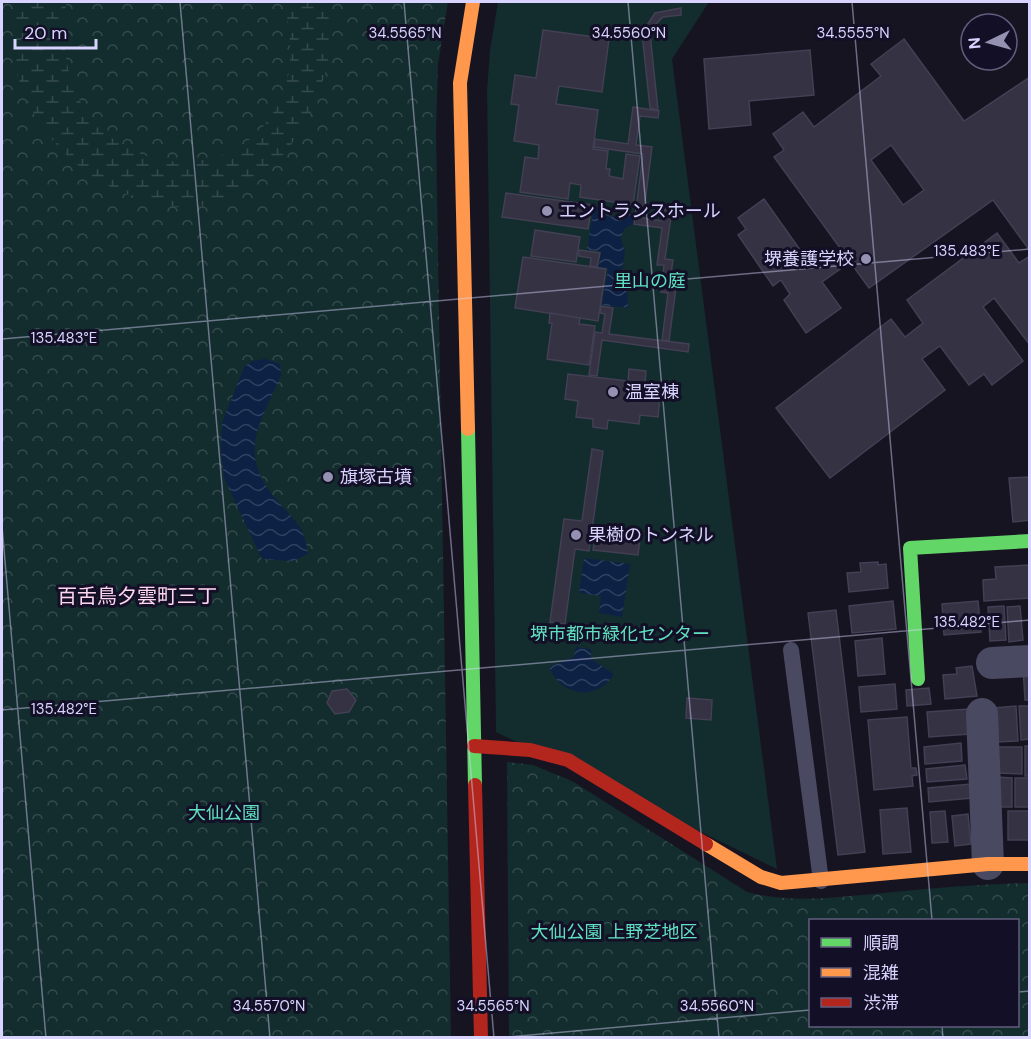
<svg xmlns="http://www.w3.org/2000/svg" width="1031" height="1039" viewBox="0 0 1031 1039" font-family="'DM Sans','Noto Sans JP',sans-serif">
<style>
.forest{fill:url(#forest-crowns);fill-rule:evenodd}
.wetland{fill:url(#wetland-marsh)}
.garden{fill:#132c2d}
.water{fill:url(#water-waves)}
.building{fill:#343243;stroke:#433f54;stroke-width:1.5;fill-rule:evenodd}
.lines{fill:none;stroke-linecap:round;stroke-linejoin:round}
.lane{stroke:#4a4962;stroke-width:16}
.street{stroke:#4a4962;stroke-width:32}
.fast{stroke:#63d668;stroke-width:14}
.slow{stroke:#ff974d;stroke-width:14}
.jam{stroke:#b3261e;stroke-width:14}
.ticks{fill:none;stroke:#d9d4ff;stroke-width:1.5;stroke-opacity:0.45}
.poi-dot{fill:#9591b1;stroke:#130f26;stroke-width:2}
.labels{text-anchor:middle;stroke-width:6;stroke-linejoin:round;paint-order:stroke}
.poi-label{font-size:18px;fill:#d9d4ff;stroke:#130f26;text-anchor:start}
.park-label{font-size:18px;fill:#5fe0c0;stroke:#130f26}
.neighbourhood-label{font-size:20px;fill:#ffd6f0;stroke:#130f26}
.ticks-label{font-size:15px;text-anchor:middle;fill:#d9d4ff;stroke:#130f26;stroke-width:6;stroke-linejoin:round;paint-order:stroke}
</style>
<defs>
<pattern id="forest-crowns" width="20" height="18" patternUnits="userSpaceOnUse" patternTransform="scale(1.5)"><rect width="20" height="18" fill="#132c2d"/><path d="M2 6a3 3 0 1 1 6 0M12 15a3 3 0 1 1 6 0" fill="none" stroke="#354a4c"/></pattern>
<pattern id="wetland-marsh" width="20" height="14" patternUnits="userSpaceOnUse" patternTransform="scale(1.5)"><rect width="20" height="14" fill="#132c2d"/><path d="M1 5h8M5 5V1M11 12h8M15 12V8" fill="none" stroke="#354a4c"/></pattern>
<pattern id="water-waves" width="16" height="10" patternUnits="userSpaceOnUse" patternTransform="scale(1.5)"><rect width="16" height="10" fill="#0d2144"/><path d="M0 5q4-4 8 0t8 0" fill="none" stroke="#304060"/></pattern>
</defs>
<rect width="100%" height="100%" fill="#161421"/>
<!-- forest -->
<g class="forest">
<polygon points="2,2 448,2 438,64 436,133 451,1037 2,1038"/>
<path d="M 507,762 L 533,765 L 572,781 L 747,892 C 792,904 836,897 883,893 C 932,888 980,884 1029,883 L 1029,1037 L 509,1037 ZM 810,920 L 1018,920 L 1018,1026 L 810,1026 Z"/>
</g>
<!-- wetland -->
<path class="wetland" d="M 18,2 L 67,2 C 61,23 64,47 68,69 C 93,180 249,198 285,87 C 294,62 290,27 284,2 L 328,2 C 336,32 329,65 318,95 C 299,149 249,203 188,208 C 180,209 170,205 161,204 C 92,192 30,134 15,65 C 11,45 16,22 18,2 Z"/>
<!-- garden -->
<polygon class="garden" points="498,2 709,2 672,59 777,869 496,732 487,90 490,50"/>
<!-- water -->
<g class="water">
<polygon points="594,207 599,208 611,217 625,212 634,213 633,224 624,229 621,237 625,253 622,269 627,282 628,308 602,305 608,269 599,267 601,251 587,250"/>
<path d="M 265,359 L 280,364 L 281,375 C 258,429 235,455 282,506 C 298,524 305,529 308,554 L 293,561 L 262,559 L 224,478 L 221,450 L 222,423 L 244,367 L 252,361 Z"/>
<polygon points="584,558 630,564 622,617 599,613 601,596 579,593"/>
<path d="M 576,647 L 591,649 L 591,659 L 614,674 C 597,702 561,696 549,667 L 574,657 Z"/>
</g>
<!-- building -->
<g class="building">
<polygon points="681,8 681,15 663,17 653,27 650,33 658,110 650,108 642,33 655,13"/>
<polygon points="543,30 609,39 602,92 559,86 556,104 598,110 593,149 608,151 606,169 610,169 609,176 623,179 626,154 640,156 633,205 580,197 581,185 570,183 568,199 520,192 525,157 538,159 539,145 514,141 519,105 511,104 515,75 536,78"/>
<path d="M 904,39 L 964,121 L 1030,77 L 1030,251 L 993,200 L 869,288 L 774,157 L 784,150 L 773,134 L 803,112 L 814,127 L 881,76 L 871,64 ZM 891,145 L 924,190 L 903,205 L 871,160 Z"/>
<polygon points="810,50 814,95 749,101 751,125 709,129 704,59"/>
<polygon points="633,107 659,111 658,118 640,116 636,145 652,147 643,218 663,221 665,209 672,210 665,259 673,260 669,287 676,288 669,341 662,340 668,293 661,292 664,265 657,265 662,228 634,224 643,154 594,147 595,139 628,144"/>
<polygon points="506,193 592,205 588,229 502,217"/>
<polygon points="764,199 813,268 834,253 843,267 822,282 841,308 806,333 784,300 790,294 781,280 773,286 738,235 746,229 738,218"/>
<polygon points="535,230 580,237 576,262 531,256"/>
<polygon points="997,233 1019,263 1030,256 1030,345 994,298 983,307 1023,361 992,385 984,374 969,385 940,346 922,359 945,390 830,478 776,408 891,319 905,337 923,323 907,300"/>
<polygon points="579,250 600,253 597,267 590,266 591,258 579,256"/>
<polygon points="523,257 606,269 598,321 515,308"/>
<polygon points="601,306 613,308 609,334 689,344 688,352 602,340 597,376 589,375 595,332 602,333 605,314 600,313"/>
<polygon points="550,313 580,318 579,324 595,326 589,365 547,359 552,323 549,323"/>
<polygon points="629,369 646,371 645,383 661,385 658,417 640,415 639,424 608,420 607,429 593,427 593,419 576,417 578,401 565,399 568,374 628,381"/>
<polygon points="592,449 603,451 589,551 575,549 565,624 550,622 564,519 582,521"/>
<polygon points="1030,477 1030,520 1013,522 1009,478"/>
<polygon points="596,533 640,538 638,555 593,550"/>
<polygon points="878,562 878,565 886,564 888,588 849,592 847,573 861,572 860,563"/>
<polygon points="1030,565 1030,598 984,601 983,580 996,579 995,567"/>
<polygon points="893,601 896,629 852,633 849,606"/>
<polygon points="978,601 981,632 944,635 942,604"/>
<polygon points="1004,606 1006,640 990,641 988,607"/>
<polygon points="1020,606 1023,640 1009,642 1007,607"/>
<polygon points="836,610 865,852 838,855 808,613"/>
<polygon points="882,638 885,674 858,676 855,641"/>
<polygon points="972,666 977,696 945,699 943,675 957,674 956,668"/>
<polygon points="1030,666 1030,700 1025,700 1023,667"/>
<polygon points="895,684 897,709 861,712 859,687"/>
<polygon points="929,688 931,704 907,706 906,690"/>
<polygon points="347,689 356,700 349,712 335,714 327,703 332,691"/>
<polygon points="687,698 712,700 711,720 686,718"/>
<polygon points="1016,706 1018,741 996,742 994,708"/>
<polygon points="1019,706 1030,706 1030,739 1021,740"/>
<polygon points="969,709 970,734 929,737 927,712"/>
<polygon points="907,717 911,768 916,768 917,775 912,776 913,786 874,790 868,720"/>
<polygon points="961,743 962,761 925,764 924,747"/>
<rect x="1025" y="746" width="5" height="30"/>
<polygon points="995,747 1022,747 1022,774 995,773"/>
<polygon points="965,765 967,779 927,782 926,769"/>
<polygon points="995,777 1012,778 1012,807 995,807"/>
<rect x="1015" y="778" width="15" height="29"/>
<polygon points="971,784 972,798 929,802 928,788"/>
<polygon points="907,808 911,852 883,854 880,810"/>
<polygon points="945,811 948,842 932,843 930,812"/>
<rect x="1008" y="811" width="22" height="29"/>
<polygon points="968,814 971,844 955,846 952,816"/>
</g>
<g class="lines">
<!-- lane -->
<polyline class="lane" points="791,650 821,881"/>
<!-- street -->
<g class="street">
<polyline points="992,663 1030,661"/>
<polyline points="982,714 988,864"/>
</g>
<!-- fast -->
<g class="fast">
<polyline points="468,429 475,785"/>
<polyline points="918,679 910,548 1030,541"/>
</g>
<!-- slow -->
<g class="slow">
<polyline points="468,429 460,83 473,2"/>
<polyline points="706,844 761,877 781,883 988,864 1030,864"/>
</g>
<!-- jam -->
<g class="jam">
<polyline points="474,746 530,750 568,760 706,844"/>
<polyline points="475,785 481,1038"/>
</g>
</g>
<!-- ticks -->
<path class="ticks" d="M 180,2 L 270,1038M 404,2 L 494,1038M 628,2 L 719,1038M 852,2 L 932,920M 2,339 L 1030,249M 2,526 L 46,1038M 2,710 L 1030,620M 1018,992 L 1030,991M 942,1026 L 943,1038M 498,1038 L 810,1010"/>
<!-- markers -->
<g class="poi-dot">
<circle cx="547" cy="211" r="6"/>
<circle cx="866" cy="259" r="6"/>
<circle cx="613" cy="392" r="6"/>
<circle cx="328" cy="477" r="6"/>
<circle cx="576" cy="535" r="6"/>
</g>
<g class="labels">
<!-- poi labels -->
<g class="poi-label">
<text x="559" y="217">エントランスホール</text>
<text x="854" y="265" text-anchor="end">堺養護学校</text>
<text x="625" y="398">温室棟</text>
<text x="340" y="483">旗塚古墳</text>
<text x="588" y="541">果樹のトンネル</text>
</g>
<!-- park labels -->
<g class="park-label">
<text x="650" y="287">里山の庭</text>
<text x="620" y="640">堺市都市緑化センター</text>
<text x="224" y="819">大仙公園</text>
<text x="614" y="938">大仙公園 上野芝地区</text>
</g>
<!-- neighbourhood labels -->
<g class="neighbourhood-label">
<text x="137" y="603">百舌鳥夕雲町三丁</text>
</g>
</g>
<g class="ticks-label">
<text x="405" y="38">34.5565°N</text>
<text x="629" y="38">34.5560°N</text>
<text x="853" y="38">34.5555°N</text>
<text x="967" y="256">135.483°E</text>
<text x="64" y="343">135.483°E</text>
<text x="967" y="627">135.482°E</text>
<text x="64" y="714">135.482°E</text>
<text x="269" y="1011">34.5570°N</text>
<text x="493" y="1011">34.5565°N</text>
<text x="717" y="1011">34.5560°N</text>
</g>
<!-- border -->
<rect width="1031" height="1039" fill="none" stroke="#d9d4ff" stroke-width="6"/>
<!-- legend -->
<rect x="809" y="919" width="210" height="108" fill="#130f26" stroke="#625e7d" stroke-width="1.5"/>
<rect x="821" y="938" width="30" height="9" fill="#63d668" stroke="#625e7d" stroke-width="1.5"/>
<text x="863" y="949" font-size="18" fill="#d9d4ff">順調</text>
<rect x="821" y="968" width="30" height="9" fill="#ff974d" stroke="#625e7d" stroke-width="1.5"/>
<text x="863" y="979" font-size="18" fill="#d9d4ff">混雑</text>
<rect x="821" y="998" width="30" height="9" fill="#b3261e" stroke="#625e7d" stroke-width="1.5"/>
<text x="863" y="1009" font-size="18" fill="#d9d4ff">渋滞</text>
<!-- north arrow -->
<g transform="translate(989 42) rotate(265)"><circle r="28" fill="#130f26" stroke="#625e7d" stroke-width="1.5"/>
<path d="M0-4.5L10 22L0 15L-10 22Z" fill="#9591b1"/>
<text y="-9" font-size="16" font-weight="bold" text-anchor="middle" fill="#d9d4ff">N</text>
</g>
<!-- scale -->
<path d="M15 39v9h81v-9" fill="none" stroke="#d9d4ff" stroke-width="3"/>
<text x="24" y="39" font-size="18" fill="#d9d4ff" stroke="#130f26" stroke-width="4.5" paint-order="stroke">20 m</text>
</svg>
